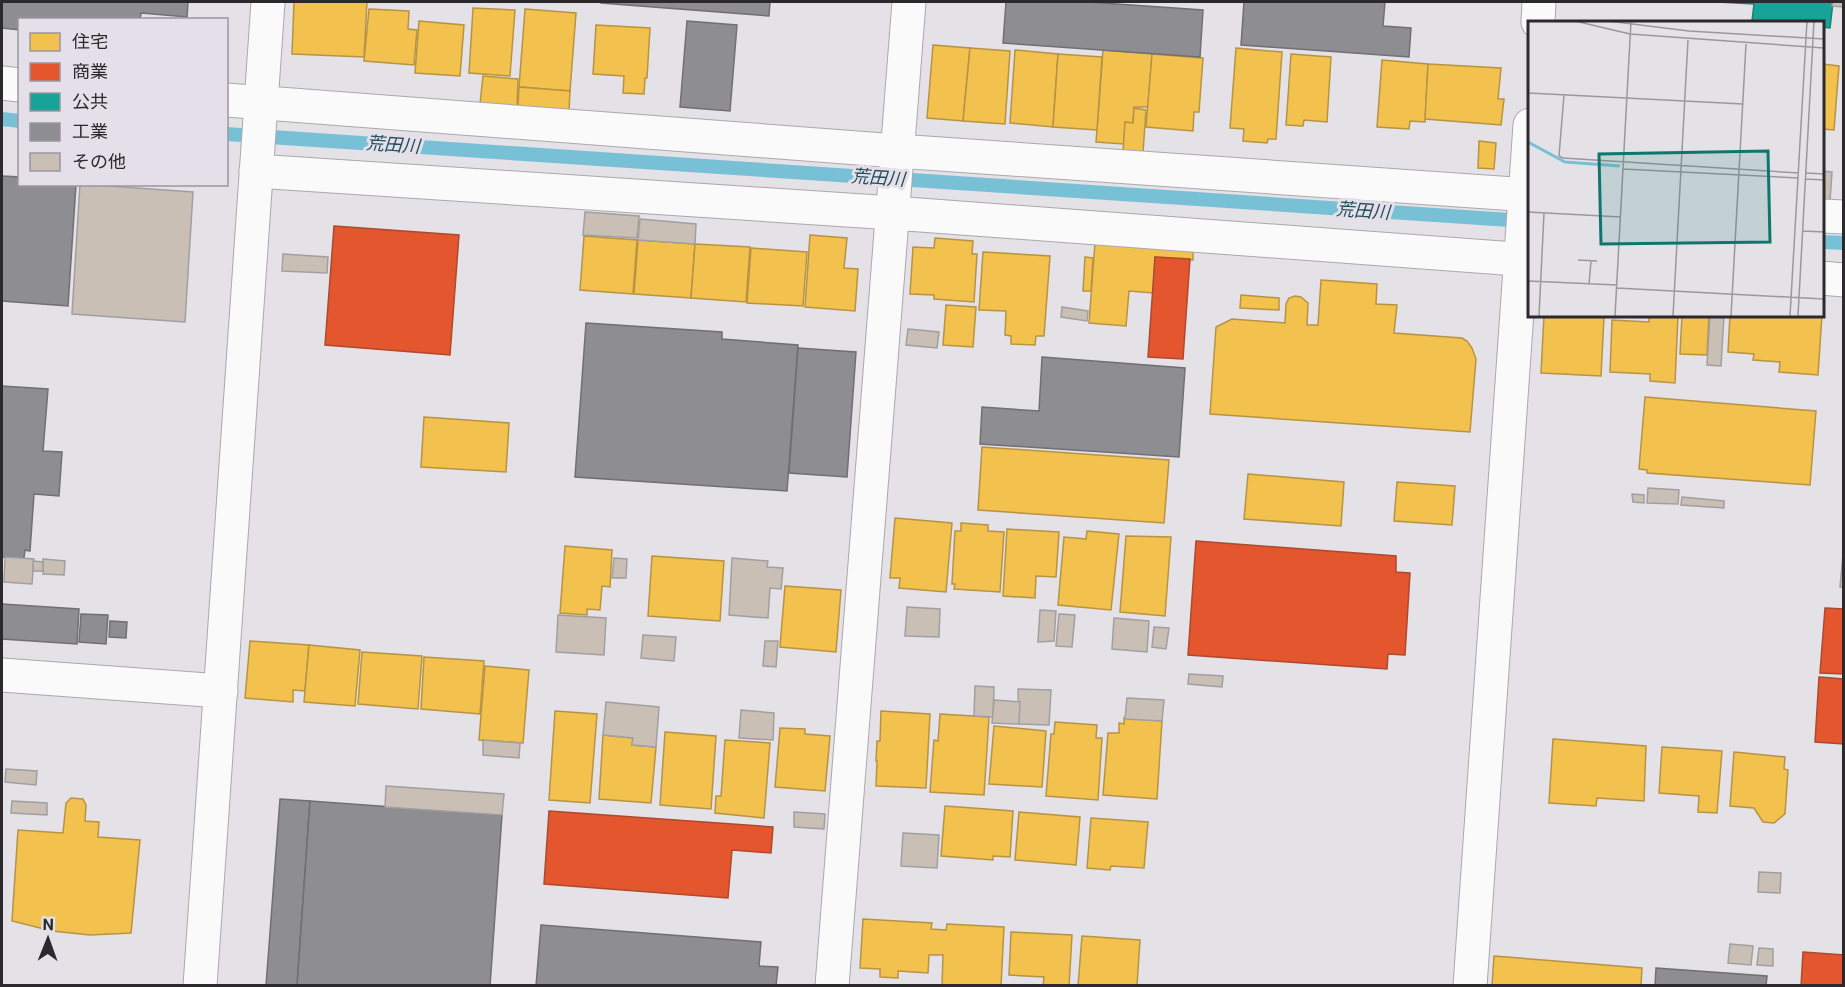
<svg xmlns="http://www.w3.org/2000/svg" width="1845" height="987" viewBox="0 0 1845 987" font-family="Roboto,'Noto Sans JP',sans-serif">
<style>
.homes{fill:#f2c14e;stroke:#b79344;stroke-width:1.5}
.shops{fill:#e4572e;stroke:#ad492e;stroke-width:1.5}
.public{fill:#17a398;stroke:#1d7e78;stroke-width:1.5}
.industry{fill:#8d8d92;stroke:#706f74;stroke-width:1.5}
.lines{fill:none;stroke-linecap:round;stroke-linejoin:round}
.stream{stroke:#78c0d6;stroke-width:14}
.building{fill:#cabfb4;stroke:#a19fa1;stroke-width:1.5}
.minor-casing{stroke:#aaa8ac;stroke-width:35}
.minor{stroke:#fbfafb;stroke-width:33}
.labels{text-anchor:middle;stroke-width:6;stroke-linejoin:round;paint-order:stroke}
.water-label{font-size:18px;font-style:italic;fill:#224f5c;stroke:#e5dfe9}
.inset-river{fill:none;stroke:#78c0d6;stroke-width:3}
.inset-road{fill:none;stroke:#9a979d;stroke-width:1.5}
.view{fill:#0f766e;fill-opacity:0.15;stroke:#0f766e;stroke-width:3}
.inset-edge{fill:none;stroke:#2c292d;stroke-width:3}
</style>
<rect width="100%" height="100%" fill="#e4e1e7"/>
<!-- homes -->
<g class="homes">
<polygon points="294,2 367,2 364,57 292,54"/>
<polygon points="473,8 515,10 510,76 469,73"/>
<polygon points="369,9 409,11 408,29 417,30 414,65 364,61"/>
<polygon points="525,9 576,13 570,91 519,87"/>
<polygon points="419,21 464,25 460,76 415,73"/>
<polygon points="596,25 650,28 647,78 645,78 644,94 623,93 624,76 593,74"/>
<polygon points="933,45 970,48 963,121 927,118"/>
<polygon points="970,48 1010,51 1005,124 963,121"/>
<polygon points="1236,48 1282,52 1276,139 1268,139 1267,143 1243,141 1244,129 1230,128"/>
<polygon points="1015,50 1058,54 1053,127 1010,123"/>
<polygon points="1103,50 1152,54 1148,107 1134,107 1133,123 1125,122 1124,144 1096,142"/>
<polygon points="1058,54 1102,57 1097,130 1053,127"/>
<polygon points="1152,54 1203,58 1199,112 1194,112 1193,131 1146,127"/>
<polygon points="1291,54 1331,57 1327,122 1304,120 1303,126 1286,125"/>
<polygon points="1382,60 1428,64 1425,122 1410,121 1409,129 1377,127"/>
<polygon points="1428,64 1501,68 1498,99 1504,99 1501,125 1425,119"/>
<polygon points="1822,64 1839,66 1834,130 1822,129"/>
<polygon points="483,76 518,79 517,107 480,104"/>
<polygon points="519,87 570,91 569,111 518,107"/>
<polygon points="1134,108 1146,110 1143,153 1123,152 1125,122 1133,123"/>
<polygon points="1479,141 1496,143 1494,169 1478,168"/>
<polygon points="810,235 847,238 844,268 858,269 855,311 805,307"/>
<polygon points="584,236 637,240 633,294 580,290"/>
<polygon points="935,238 973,241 972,254 977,254 974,302 934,299 934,295 910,294 913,247 934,248"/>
<polygon points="638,240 695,244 691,298 634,294"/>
<polygon points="1095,243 1193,251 1193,260 1155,257 1153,293 1129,291 1126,326 1089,323"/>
<polygon points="695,244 750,247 746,302 691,298"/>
<polygon points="751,248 807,252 803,306 747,303"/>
<polygon points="983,252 1050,256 1044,336 1036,336 1035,345 1011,344 1011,336 1005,335 1006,311 979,310"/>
<polygon points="1085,257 1093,258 1091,291 1083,291"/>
<polygon points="1321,280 1377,284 1376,304 1397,305 1394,333 1462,338 1467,341 1472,348 1476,359 1470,432 1210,414 1216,327 1232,319 1285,323 1286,304 1289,298 1295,296 1301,297 1308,303 1307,325 1318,325"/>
<polygon points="1241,295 1279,298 1279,310 1240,308"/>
<polygon points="946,305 976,307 973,347 943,345"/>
<polygon points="1544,315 1604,317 1601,376 1541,373"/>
<polygon points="1649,315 1678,315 1675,383 1650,381 1650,374 1610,372 1612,320 1649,322"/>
<polygon points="1682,315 1709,315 1707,355 1680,354"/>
<polygon points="1730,315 1822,315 1818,375 1779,372 1780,362 1753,360 1754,354 1728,352"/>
<polygon points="1645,397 1816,411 1810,485 1647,473 1647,470 1639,469"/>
<polygon points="424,417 509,423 506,472 421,467"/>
<polygon points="982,447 1169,460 1164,523 978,510"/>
<polygon points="1248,474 1344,482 1341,526 1244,519"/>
<polygon points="1397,482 1455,486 1452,525 1394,521"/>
<polygon points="895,518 952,523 946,592 899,588 900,578 890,578"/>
<polygon points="961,523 988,525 988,531 1004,532 1000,592 954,589 955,584 952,584 955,531 961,531"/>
<polygon points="1007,529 1059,532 1056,577 1036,576 1035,598 1003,596"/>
<polygon points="1087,531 1119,534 1111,610 1058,605 1064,537 1086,539"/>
<polygon points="1126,536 1171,537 1165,616 1120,612"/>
<polygon points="565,546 612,550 610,587 602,586 600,610 587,609 587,615 560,613"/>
<polygon points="652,556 724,561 720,621 648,616"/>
<polygon points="785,586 841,590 836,652 780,647"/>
<polygon points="250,641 309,645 305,691 293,690 293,702 245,698"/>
<polygon points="309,645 360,650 355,706 304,702"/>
<polygon points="362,652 422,656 418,709 358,704"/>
<polygon points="424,657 484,661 480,714 421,709"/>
<polygon points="485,666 529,670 523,743 479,740"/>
<polygon points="555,711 597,714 590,803 549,800"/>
<polygon points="881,711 930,714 926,788 876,786 877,761 876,761 877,741 880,741"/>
<polygon points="940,714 989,717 984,795 930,792 934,740 938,741"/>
<polygon points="1124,718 1162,721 1157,799 1103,795 1108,733 1119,733 1119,723 1124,724"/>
<polygon points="1055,722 1097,725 1096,738 1102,738 1098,800 1046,796 1051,734 1054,734"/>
<polygon points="994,726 1046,731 1042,787 989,784"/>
<polygon points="780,728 805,729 805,734 830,736 825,791 775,787"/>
<polygon points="665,732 716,736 711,809 660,805"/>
<polygon points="603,735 633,738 632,745 656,747 651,803 599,799"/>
<polygon points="1553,739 1646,746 1644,801 1597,798 1596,806 1549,803"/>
<polygon points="725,740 770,743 764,818 715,813 716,796 721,796"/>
<polygon points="1662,747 1722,751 1717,813 1698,812 1699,796 1659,793"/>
<polygon points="1734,752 1785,757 1784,769 1788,770 1785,814 1774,823 1763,822 1754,808 1730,806"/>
<polygon points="71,798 83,799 86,805 85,821 99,822 98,837 140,840 131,933 90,935 52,931 12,921 18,830 63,833 66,803"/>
<polygon points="945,806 1013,811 1010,857 993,856 993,860 941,856"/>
<polygon points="1019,812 1080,817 1076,865 1015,860"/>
<polygon points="1091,818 1148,822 1144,868 1111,866 1110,870 1087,868"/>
<polygon points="863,919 932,923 931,929 946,930 947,924 1004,927 1001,986 942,986 943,955 929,955 928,973 898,971 898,978 880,977 880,969 860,968"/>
<polygon points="1011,932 1072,935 1069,986 1043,986 1044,977 1009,975"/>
<polygon points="1082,936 1140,940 1137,986 1078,986"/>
<polygon points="1494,956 1642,968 1641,986 1492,986"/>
</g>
<!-- shops -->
<g class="shops">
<polygon points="334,226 459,235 450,355 325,345"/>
<polygon points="1155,257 1190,259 1183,359 1148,357"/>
<polygon points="1196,541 1396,556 1396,572 1410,573 1405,655 1388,654 1387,669 1188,655"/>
<polygon points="1825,608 1844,609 1844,674 1820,673"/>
<polygon points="1819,677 1844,679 1844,744 1815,742"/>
<polygon points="549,811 773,827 771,853 732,850 728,898 544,884"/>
<polygon points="1803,952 1844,955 1844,986 1801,986"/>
</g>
<!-- public -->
<polygon class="public" points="1718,2 1833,2 1830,28 1822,27 1822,22 1752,21 1754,4"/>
<!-- industry -->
<g class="industry">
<polygon points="2,2 188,2 187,17 141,13 140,20 20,20 20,30 2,28"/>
<polygon points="601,2 770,2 769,16 601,3"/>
<polygon points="1006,2 1088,2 1203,10 1200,57 1003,43"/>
<polygon points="1244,2 1385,2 1383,26 1411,28 1409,57 1241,45"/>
<polygon points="687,21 737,25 730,111 680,107"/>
<polygon points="2,176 20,177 20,184 76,184 68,306 2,301"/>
<polygon points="586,323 722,332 722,339 798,345 787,491 575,477"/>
<polygon points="798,348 856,352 847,477 789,473"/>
<polygon points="1042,357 1185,368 1179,457 980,444 982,407 1039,411"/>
<polygon points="2,386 48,389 43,451 62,452 59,496 34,494 30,551 25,550 24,558 2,557"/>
<polygon points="2,604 79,609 77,644 2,639"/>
<polygon points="81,614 108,615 106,644 79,642"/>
<polygon points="110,621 127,622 126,638 109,637"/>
<polygon points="280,799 310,801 297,986 266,986"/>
<polygon points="310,801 502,815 490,986 297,986"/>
<polygon points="541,925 761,942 759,966 778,967 776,986 536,986"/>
<polygon points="1656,968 1767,976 1766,986 1655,986"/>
</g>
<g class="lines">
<!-- stream -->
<g class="stream">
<polyline points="2,119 20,121"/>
<polyline points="226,134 1525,221"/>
<polyline points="1822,242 1844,243"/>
</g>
</g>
<!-- building -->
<g class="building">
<polygon points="1833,2 1844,2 1844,7 1832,6"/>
<polygon points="1822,171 1832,172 1830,201 1822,201"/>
<polygon points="80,184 193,192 185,322 72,314"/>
<polygon points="585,212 639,216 637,238 583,235"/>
<polygon points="640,219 696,224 695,244 638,240"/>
<polygon points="283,254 328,257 327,273 282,271"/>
<polygon points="1062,307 1088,311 1087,321 1061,317"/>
<polygon points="1710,315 1724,315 1721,366 1707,365"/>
<polygon points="908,329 939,332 937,348 906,345"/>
<polygon points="1648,488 1679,490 1678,504 1647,503"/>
<polygon points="1632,494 1644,495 1644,503 1633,502"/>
<polygon points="1682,497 1724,501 1724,508 1681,505"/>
<polygon points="1844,543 1844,587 1840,587"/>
<polygon points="5,557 34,559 32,584 4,582"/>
<polygon points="614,558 627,559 626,578 612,578"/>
<polygon points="732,558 768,561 767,567 783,568 781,589 770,588 768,618 729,615"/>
<polygon points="43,559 65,561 64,575 43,574"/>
<polygon points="33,561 43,562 43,571 33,571"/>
<polygon points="907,607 940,609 939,637 905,636"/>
<polygon points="1040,610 1056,611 1054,641 1038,642"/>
<polygon points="1059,614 1075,615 1072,647 1056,646"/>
<polygon points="558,615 606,618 604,655 556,652"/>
<polygon points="1114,618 1149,621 1147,652 1112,649"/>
<polygon points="1154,627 1169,628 1166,649 1152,647"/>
<polygon points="643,635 676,637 674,661 641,658"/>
<polygon points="765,641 778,641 776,667 763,666"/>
<polygon points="1189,674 1223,676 1222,687 1188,684"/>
<polygon points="975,686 994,687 993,717 974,716"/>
<polygon points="1018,689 1051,690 1049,725 1019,724"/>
<polygon points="1127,698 1164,700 1162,721 1125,719"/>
<polygon points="994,700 1020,702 1019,724 992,723"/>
<polygon points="606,702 659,707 656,747 632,745 633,738 603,735"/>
<polygon points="741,710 774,713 773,740 739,738"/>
<polygon points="483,740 520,743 519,758 483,755"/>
<polygon points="6,769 37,771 36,785 5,782"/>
<polygon points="386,786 504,794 502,815 385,807"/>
<polygon points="12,801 47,803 47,815 11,813"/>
<polygon points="794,812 825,814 824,829 794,827"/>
<polygon points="903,833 939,835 937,868 901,866"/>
<polygon points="1759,872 1781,873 1780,893 1758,892"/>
<polygon points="1730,944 1753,946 1751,965 1728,963"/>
<polygon points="1759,948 1773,949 1773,966 1757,965"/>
</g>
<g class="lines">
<defs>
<g id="minor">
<polyline points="1538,22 1539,2"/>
<polyline points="2,83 20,85"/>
<polyline points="226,100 897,151 1530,195"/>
<polyline points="256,171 893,213 1530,260"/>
<polyline points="1822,216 1844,217"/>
<polyline points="1822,278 1844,280"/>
<polyline points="2,675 221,691"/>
<polyline points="200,986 268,2"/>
<polyline points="832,986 909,2"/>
<polyline points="1470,986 1530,125"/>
</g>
</defs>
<!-- minor casing -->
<use href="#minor" class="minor-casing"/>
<!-- minor -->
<use href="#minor" class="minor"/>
</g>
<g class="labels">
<!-- water labels -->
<g class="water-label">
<text transform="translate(393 145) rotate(4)" y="6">荒田川</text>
<text transform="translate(878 178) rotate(4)" y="6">荒田川</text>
<text transform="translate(1363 211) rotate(4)" y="6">荒田川</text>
</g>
</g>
<!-- overview -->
<g transform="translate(1528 21)">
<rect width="296" height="296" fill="#e4e1e7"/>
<path class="inset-river" d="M 0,121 L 37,141 L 92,145"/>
<path class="inset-road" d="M 47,0 L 102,13 L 296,27M 80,0 L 161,10 L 296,18M 0,72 L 215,83M 36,74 L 31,135 L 35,137 L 271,152M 95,148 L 270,157M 278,152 L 296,153M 278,158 L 296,159M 0,191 L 93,196M 275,210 L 296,211M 50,239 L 69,240M 0,260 L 89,264M 61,263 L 63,240M 89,267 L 296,278M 11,295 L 16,192M 87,295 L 103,0M 145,295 L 160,19M 203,295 L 218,23M 262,295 L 279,0M 270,295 L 286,0"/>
<path class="view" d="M 240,130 L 242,221 L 73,223 L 71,133 Z"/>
<rect width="296" height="296" class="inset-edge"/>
</g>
<!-- border -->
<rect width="1845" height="987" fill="none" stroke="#2c292d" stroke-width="6"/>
<!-- legend -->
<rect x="18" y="18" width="210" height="168" fill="#e5dfe9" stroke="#9b969e" stroke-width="1.5"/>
<rect x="30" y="33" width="30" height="18" fill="#f2c14e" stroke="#9b969e" stroke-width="1.5"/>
<text x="72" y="48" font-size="18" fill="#2c292d">住宅</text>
<rect x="30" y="63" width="30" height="18" fill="#e4572e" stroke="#9b969e" stroke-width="1.5"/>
<text x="72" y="78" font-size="18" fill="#2c292d">商業</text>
<rect x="30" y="93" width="30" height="18" fill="#17a398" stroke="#9b969e" stroke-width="1.5"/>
<text x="72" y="108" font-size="18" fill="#2c292d">公共</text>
<rect x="30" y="123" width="30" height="18" fill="#8d8d92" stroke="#9b969e" stroke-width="1.5"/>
<text x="72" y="138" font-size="18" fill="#2c292d">工業</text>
<rect x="30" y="153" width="30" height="18" fill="#cabfb4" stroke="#9b969e" stroke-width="1.5"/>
<text x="72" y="168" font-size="18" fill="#2c292d">その他</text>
<!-- north arrow -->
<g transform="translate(48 939) rotate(1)" stroke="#e5dfe9" stroke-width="4.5" paint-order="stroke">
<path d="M0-4.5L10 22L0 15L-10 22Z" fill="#2c292d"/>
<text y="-9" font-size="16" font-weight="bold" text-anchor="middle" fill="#2c292d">N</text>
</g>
</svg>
